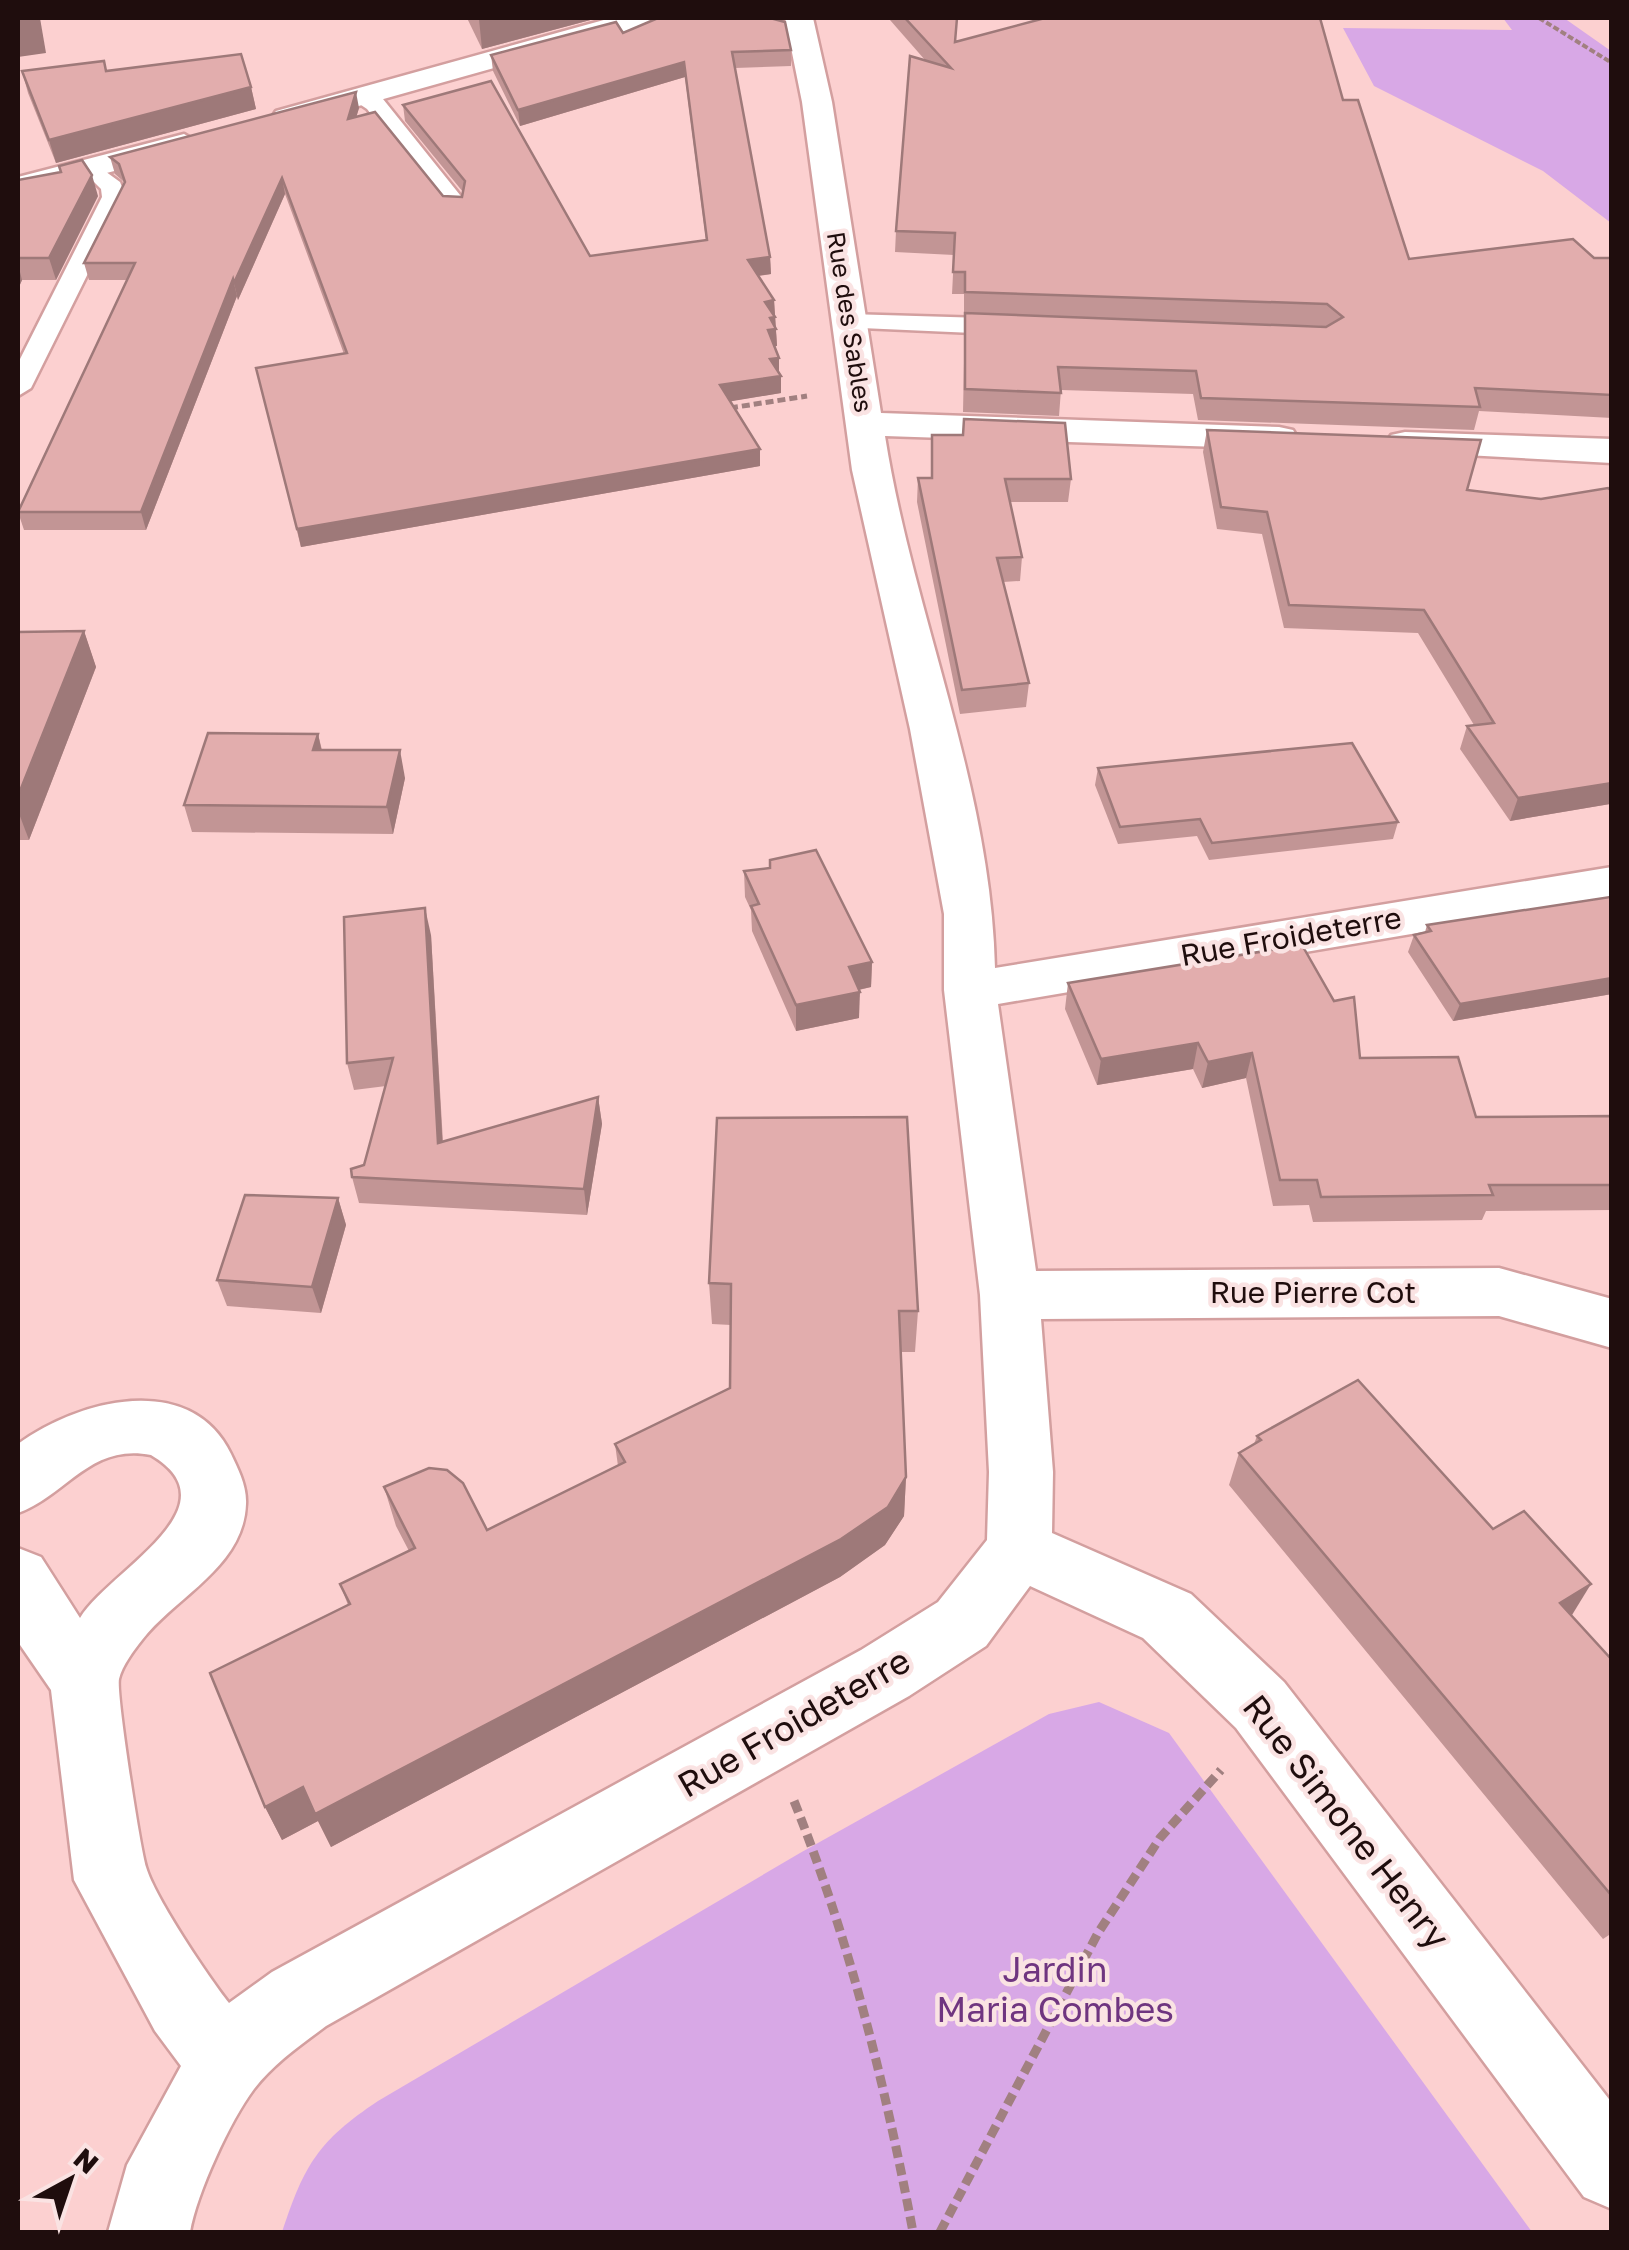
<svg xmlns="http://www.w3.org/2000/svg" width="1629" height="2250" viewBox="0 0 1629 2250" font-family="'Golos Text',sans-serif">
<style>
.green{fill:#d8a8e6}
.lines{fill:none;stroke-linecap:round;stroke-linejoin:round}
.lane-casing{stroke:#d39f9f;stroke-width:5}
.street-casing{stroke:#d39f9f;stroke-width:5}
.secondary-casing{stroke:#d39f9f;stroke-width:5}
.path-far2{stroke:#a18080;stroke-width:4;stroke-dasharray:6 2.5;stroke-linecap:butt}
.path-far1{stroke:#a18080;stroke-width:5;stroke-dasharray:8 4;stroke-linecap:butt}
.path{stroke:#a18080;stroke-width:9;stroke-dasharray:12 6;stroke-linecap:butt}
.lane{fill:#fff;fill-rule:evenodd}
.street{fill:#fff;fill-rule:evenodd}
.secondary{fill:#fff;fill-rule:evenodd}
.wall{fill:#c29595;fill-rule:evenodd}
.shaded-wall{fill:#9e7979}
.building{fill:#e2adad;stroke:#9e7979;stroke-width:2.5}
.labels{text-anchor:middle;stroke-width:9;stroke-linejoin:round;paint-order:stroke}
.far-street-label{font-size:25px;fill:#1f0d0d;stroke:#fae3e3}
.street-label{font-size:30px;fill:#1f0d0d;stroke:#fae3e3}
.near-street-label{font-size:35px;fill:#1f0d0d;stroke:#fae3e3}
.near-park-label{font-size:35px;fill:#6f3580;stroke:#fae3e3}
</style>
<rect width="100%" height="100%" fill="#fcd0d0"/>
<!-- green -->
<g class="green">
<polygon points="1503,18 1564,18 1611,51 1611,223 1543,171 1374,86 1343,28 1512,30"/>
<path d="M 1099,1702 L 1169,1733 L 1532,2232 L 282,2232 C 304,2165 318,2141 378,2101 L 800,1853 L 1049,1714 Z"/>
</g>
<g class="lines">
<defs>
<g id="lane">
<polygon points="363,89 383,99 464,200 464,210 448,210 367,109 355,101 355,91"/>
<polygon points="91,161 120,182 126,197 31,388 18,396 18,363 102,197 101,189 80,168"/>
<polygon points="848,314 1018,319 1031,327 1018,335 839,327 835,322 839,317"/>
</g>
<g id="street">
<path d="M 785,18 L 813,18 L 832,102 L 881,413 L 1279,427 L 1293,430 L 1298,438 L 1293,446 L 1279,449 L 885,436 C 913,614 991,786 995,968 L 1612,867 L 1612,900 L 998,1004 L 1036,1271 L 1499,1268 L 1612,1299 L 1612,1348 L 1499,1316 L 1041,1319 L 1053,1472 L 1052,1533 L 1191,1594 L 1284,1682 L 1612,2103 L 1612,2209 L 1584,2197 L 1236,1728 L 1143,1638 L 1030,1586 L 986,1646 L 909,1696 L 326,2026 C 301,2045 274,2063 254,2089 C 230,2121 197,2193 190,2232 L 108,2232 L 127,2165 L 181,2066 L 155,2031 L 74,1880 L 51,1690 L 18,1642 L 18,1548 L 41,1557 L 80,1618 C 108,1571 239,1507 151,1455 C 90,1443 67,1495 18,1513 L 18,1444 C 76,1401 190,1369 231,1454 C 238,1469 247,1486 246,1504 C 244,1567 175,1597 142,1640 C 134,1650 122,1666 119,1679 C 116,1693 140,1847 146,1867 C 155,1898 208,1976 229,2003 L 272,1972 L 861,1650 L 938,1602 L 987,1540 L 989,1472 L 980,1295 L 944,990 L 944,914 L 910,729 L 852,470 L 802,102 Z"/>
<polygon points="1405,432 1612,439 1612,463 1391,451 1386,443 1391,435"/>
</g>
<g id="secondary">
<polygon points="611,18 654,18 650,24 298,123 276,123 272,117 276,111"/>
<polygon points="184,134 199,143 195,150 18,196 18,177"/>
</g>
</defs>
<!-- lane casing -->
<use href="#lane" class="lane-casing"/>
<!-- street casing -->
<use href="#street" class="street-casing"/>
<!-- secondary casing -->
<use href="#secondary" class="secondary-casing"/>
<!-- path-far2 -->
<polyline class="path-far2" points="1539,18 1612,63"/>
<!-- path-far1 -->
<polyline class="path-far1" points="730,408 807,396"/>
<!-- path -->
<g class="path">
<path d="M 794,1801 C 850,1941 885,2084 913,2232"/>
<polyline points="940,2232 1098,1933 1160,1838 1221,1770"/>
</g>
<!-- lane -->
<use href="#lane" class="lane"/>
<!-- street -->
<use href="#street" class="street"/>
<!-- secondary -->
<use href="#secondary" class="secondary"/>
</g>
<!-- wall -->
<g class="wall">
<polygon points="467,18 598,18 482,49"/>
<path d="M 890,18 L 957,18 L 955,42 L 1343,100 L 1409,259 L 1612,258 L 1612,418 L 1479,411 L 1474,430 L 1198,420 L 1193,394 L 1061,390 L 1059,416 L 963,412 L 965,314 L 964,314 L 964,294 L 952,294 L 954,255 L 895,252 L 896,231 L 925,60 L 890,20 ZM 1154,321 L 1322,326 L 1323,327 Z"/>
<polygon points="623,33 791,50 791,66 735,68 770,257 771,274 758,276 774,300 777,346 774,346 781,393 730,401 760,466 301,547 256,368 344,354 285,194 238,300 237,296 146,530 24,530 18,512 127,280 89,280 84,263 124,183 123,181 115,174 110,157 359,108 356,117 443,196 462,197 463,192 405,121 403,105 590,256 706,240 685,77 520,126 493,71 491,55"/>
<polygon points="22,71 107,71 251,87 256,109 56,163 28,93"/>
<polygon points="18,180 98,196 56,280 22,280 18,289"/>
<polygon points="1207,430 1467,490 1541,499 1612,491 1612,806 1610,804 1510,821 1460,749 1467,726 1474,725 1418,633 1284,628 1262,534 1217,529 1203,452"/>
<polygon points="932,435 1071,479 1068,502 1010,502 1022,557 1020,581 1003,582 1029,683 1026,707 960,714 917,502 918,478 931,478"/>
<polygon points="84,631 96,667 29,840 18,840 18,632"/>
<polygon points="318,734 322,750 405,778 393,834 192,832 184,805"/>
<polygon points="1098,768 1398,822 1393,839 1209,860 1197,836 1118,844 1095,785"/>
<polygon points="744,871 872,962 871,987 859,990 859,1018 796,1031 752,931 751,910 745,897"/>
<polygon points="1612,900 1612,994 1453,1021 1408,952 1414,935 1425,932 1427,925"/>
<polygon points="431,935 443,1142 598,1097 602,1124 587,1215 359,1203 352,1177 364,1165 386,1086 354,1090 347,1063"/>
<polygon points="1068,983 1360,1058 1476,1117 1612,1116 1612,1210 1486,1211 1482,1220 1313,1222 1309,1205 1273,1206 1246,1078 1202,1088 1193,1069 1097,1085 1065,1009"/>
<polygon points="717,1118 918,1311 915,1352 900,1352 906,1477 904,1516 885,1545 840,1577 331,1847 318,1821 282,1840 265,1807 348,1605 340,1584 409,1551 396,1526 384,1487 487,1530 618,1466 615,1444 730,1388 731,1325 712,1324 709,1283"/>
<polygon points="338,1198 346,1225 321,1313 227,1306 217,1280"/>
<polygon points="1257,1436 1571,1615 1612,1660 1612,1933 1603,1939 1229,1485 1239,1453 1254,1444"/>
</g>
<!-- shaded-wall -->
<g class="shaded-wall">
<polygon points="18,18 40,18 46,53 18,57"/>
<polygon points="485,18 598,18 482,49 479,19"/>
<polygon points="684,62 685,77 520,126 518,110"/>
<polygon points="251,87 256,109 56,163 49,140"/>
<polygon points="356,92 359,108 351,135 348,119"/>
<polygon points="92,175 98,196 56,280 49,258"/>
<polygon points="282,178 285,194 238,300 234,283"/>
<polygon points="770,257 771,274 749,277 748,260"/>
<polygon points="18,264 22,280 18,289"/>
<polygon points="233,279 237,296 146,530 141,512"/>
<polygon points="774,300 777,346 768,347 765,302"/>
<polygon points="779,358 779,375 770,359"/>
<polygon points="781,376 781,393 721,403 720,385"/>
<polygon points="760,449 760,466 301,547 297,529"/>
<polygon points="84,631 96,667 29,840 18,811 18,796"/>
<polygon points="318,734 324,762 313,750"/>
<polygon points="400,750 405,778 393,834 387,807"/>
<polygon points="1612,783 1610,804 1510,821 1518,798"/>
<polygon points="425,908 431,935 444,1170 438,1143"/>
<polygon points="872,962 871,987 848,992 849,967"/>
<polygon points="1612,978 1612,994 1453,1021 1460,1004"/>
<polygon points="860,992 859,1018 796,1031 796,1005"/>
<polygon points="1198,1043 1193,1069 1097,1085 1101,1059"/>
<polygon points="1252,1053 1246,1078 1202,1088 1208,1062"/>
<polygon points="598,1097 602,1124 587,1215 584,1189"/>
<polygon points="338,1198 346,1225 321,1313 312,1287"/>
<polygon points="906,1477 904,1516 885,1545 840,1577 331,1847 318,1821 282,1840 265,1807"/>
<polygon points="1591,1584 1572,1615 1560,1603"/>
</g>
<!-- building -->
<g class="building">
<polygon points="658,18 770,18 785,22 791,50 732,52 770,257 748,260 774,300 765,302 775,317 770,318 776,329 768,330 779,358 770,359 781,376 720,385 760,449 297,529 256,368 347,353 282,178 234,283 233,279 141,512 18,512 135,263 84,263 125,182 119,164 110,157 356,92 348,119 375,112 443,196 462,197 465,181 403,105 491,81 590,256 707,240 684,62 518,110 491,55 616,22 623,33"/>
<polygon points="905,18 957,18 955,42 1045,18 1320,18 1343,100 1358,100 1409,259 1573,239 1594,258 1612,258 1612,395 1475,388 1480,407 1201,398 1196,371 1058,367 1061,393 965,389 965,313 1326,327 1343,317 1327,304 965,292 965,272 953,272 955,233 896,231 910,56 951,68"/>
<polygon points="241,54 251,87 49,140 22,71 104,61 106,71"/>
<polygon points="82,160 92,175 49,258 18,258 18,180 61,172 59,166"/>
<polygon points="964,419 1065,423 1071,479 1005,479 1022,557 997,558 1029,683 962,690 918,478 932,478 932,435 963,435"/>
<polygon points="1207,430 1481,440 1467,490 1541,499 1608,488 1612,491 1612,783 1518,798 1467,726 1494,723 1424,610 1289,605 1267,512 1221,507"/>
<polygon points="84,631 18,796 18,632"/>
<polygon points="208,733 318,734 313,750 400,750 387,807 184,805"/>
<polygon points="1352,743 1398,822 1212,843 1200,819 1120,827 1098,768"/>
<polygon points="816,850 872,962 849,967 860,992 796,1005 751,906 759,904 744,871 770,868 770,860"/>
<polygon points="1610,897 1612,900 1612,978 1460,1004 1414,935 1431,931 1427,925"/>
<polygon points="425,908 438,1143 598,1097 584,1189 352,1177 351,1169 364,1165 393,1058 347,1063 344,917"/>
<polygon points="1302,945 1334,1001 1354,997 1360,1058 1458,1057 1476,1117 1612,1116 1612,1185 1489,1185 1493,1195 1321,1197 1317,1180 1280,1180 1252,1053 1208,1062 1198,1043 1101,1059 1068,983"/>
<polygon points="907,1117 918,1311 899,1311 906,1477 888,1507 841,1539 315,1814 303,1787 265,1807 210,1673 350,1604 340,1584 415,1548 384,1487 429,1468 447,1470 463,1483 487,1530 625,1462 615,1444 730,1388 731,1284 709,1283 717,1118"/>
<polygon points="245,1195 338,1198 312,1287 217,1280"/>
<polygon points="1358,1380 1493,1529 1524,1511 1591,1584 1560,1603 1612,1660 1612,1896 1239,1453 1261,1440 1257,1436"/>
</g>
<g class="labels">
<!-- far-street labels -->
<g class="far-street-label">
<text transform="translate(850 322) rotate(81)" y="9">Rue des Sables</text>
</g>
<!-- street labels -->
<g class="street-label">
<text transform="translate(1291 937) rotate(-10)" y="10">Rue Froideterre</text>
<text x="1313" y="1303">Rue Pierre Cot</text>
</g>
<!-- near-street labels -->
<g class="near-street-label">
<text transform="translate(794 1723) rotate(-30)" y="12">Rue Froideterre</text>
<text transform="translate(1346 1822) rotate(52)" y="12">Rue Simone Henry</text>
</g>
<!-- near-park labels -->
<g class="near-park-label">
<text x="1055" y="1982">Jardin<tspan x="1055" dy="40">Maria Combes</tspan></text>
</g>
</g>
<!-- border -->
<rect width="1629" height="2250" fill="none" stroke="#1f0d0d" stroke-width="40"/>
<!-- north arrow -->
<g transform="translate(70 2180) rotate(40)" stroke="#fae3e3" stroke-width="8" paint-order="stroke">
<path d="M0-8L18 38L0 25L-18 38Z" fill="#1f0d0d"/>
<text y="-15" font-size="28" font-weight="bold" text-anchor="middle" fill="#1f0d0d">N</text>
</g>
</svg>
